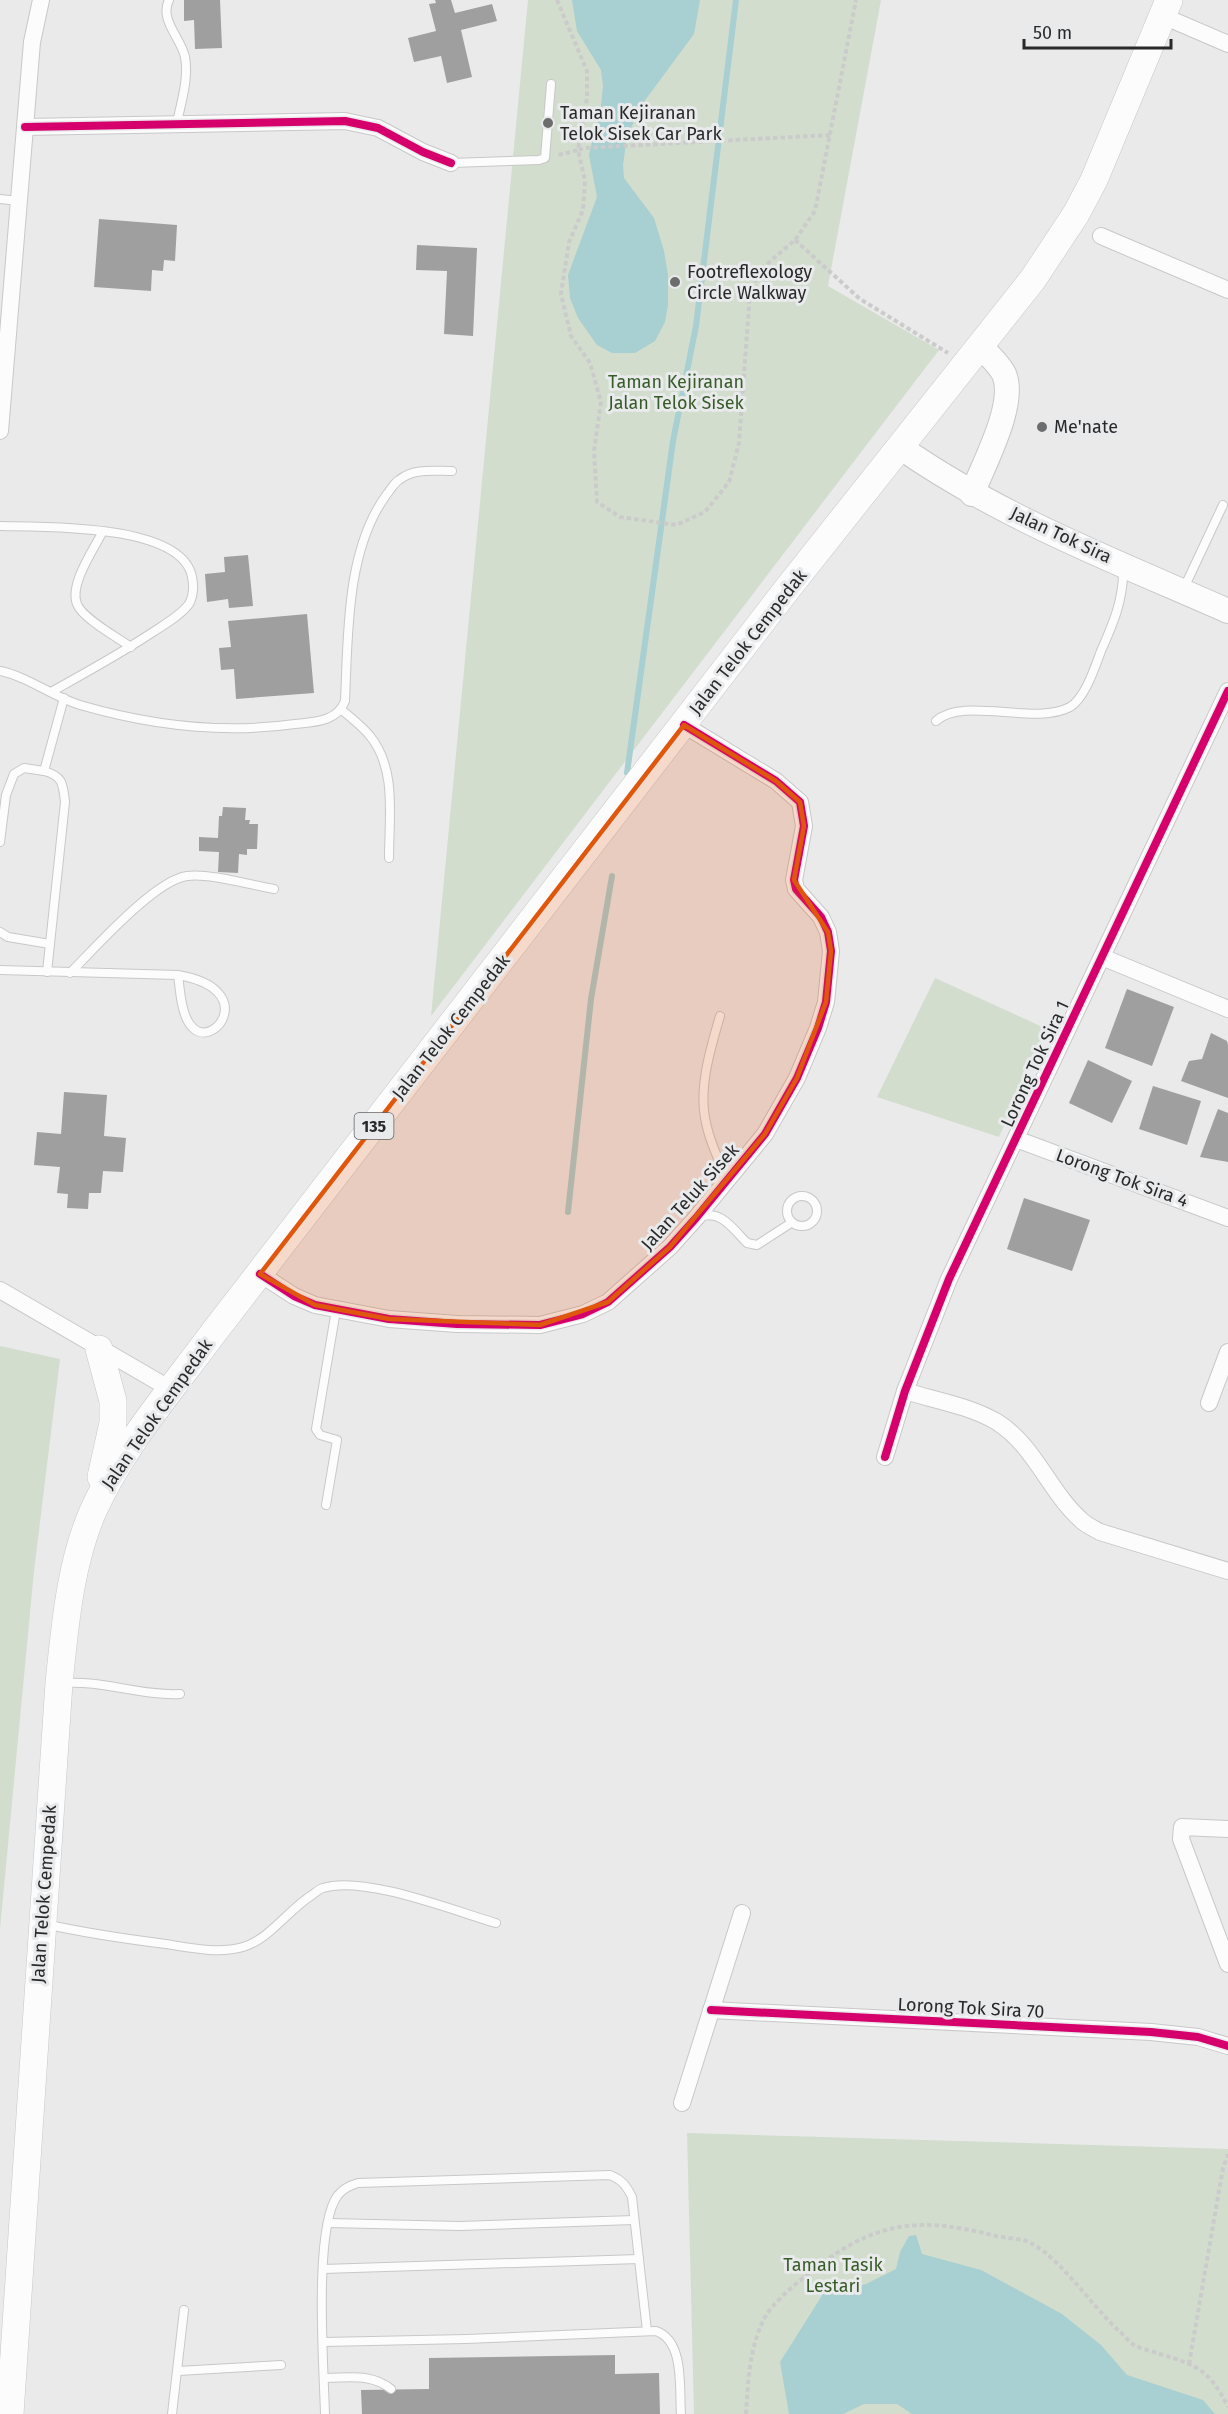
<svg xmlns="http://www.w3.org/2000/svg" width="1228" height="2414" viewBox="0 0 1228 2414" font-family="'Fira Sans',sans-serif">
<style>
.green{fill:#d2ddce}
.water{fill:#a8cfd1}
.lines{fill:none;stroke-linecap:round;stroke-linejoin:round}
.stream{stroke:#a8cfd1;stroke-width:6}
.building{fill:#9f9f9f}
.lane-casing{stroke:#c8c8c8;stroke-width:10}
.street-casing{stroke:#c8c8c8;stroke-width:18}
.secondary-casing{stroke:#c8c8c8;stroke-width:26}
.primary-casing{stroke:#c8c8c8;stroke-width:28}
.path{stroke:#cbcbcc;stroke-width:4;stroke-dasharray:4.5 3;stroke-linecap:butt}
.lane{stroke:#fcfcfc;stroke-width:8}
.street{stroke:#fcfcfc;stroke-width:16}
.secondary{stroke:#fcfcfc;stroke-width:24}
.primary{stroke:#fcfcfc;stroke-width:27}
.cycleway-casing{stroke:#e9eaec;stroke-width:11}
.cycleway{stroke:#d6006c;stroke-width:8}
.marked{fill:#de570d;fill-opacity:0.2;stroke:#de570d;stroke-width:4.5;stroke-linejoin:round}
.poi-dot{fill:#6d6d6d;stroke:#e9eaec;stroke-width:2}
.labels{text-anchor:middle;stroke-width:6;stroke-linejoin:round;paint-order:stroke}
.shield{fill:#e9eaec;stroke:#636364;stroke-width:1.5}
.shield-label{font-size:16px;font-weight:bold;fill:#292929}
.poi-label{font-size:18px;fill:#292929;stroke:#e9eaec;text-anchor:start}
.park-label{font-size:18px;fill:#385c28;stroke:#e9eaec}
.street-label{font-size:18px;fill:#292929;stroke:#e9eaec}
</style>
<rect width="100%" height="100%" fill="#eaeaeb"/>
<!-- green -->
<g class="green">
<polygon points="528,0 881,0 828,286 939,350 431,1016"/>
<polygon points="935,978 1047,1029 999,1137 877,1097"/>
<polygon points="0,1346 60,1359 34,1571 0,1929"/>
<polygon points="687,2133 1228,2149 1228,2414 694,2414"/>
</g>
<!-- water -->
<g class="water">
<polygon points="572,0 700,0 694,34 643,103 627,136 623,165 624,178 654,218 664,251 668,275 668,305 665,322 655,341 635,353 612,353 597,345 578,318 570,298 568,275 597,197 589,155 601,105 603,86 601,70 577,31"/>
<polygon points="916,2235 922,2254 981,2270 1062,2314 1101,2345 1127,2375 1203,2400 1215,2414 912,2414 897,2404 864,2404 843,2414 789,2414 780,2362 823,2294 866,2284 896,2269 900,2252 909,2236"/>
</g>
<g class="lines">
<!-- stream -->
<g class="stream">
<polyline points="627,773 673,441 696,326 736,0"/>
<polyline points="568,1212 591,999 612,876"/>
</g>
</g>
<!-- building -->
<g class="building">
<polygon points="184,0 220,0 222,48 195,49 194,20 184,21"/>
<polygon points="435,0 451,0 455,13 492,4 497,21 461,30 472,77 447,83 441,56 414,62 408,38 436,31 429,4 436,3"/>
<polygon points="99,219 177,225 175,261 164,260 163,271 152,270 151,291 94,287"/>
<polygon points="417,245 477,248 473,336 444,334 447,271 416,270"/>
<polygon points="248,555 253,606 229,608 228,599 207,602 205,574 225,572 224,557"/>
<polygon points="307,614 314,693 236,699 234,669 221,670 219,648 231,647 228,621"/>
<polygon points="223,807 246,808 245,820 250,820 249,824 258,824 257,849 247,849 247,855 239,854 238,873 218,872 219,852 199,851 199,837 218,838 219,816 222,816"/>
<polygon points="1127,989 1174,1007 1152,1066 1105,1048"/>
<polygon points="1211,1033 1227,1041 1228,1045 1228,1098 1181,1081 1189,1061 1202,1059"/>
<polygon points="1088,1060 1132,1081 1112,1123 1069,1103"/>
<polygon points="1153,1086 1201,1101 1187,1145 1139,1129"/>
<polygon points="64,1092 107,1095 104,1136 126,1138 123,1172 103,1171 101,1193 89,1193 88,1209 67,1208 68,1194 57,1193 60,1167 34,1165 37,1132 61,1134"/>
<polygon points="1218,1109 1228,1113 1228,1162 1200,1157"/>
<polygon points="1024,1198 1090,1220 1072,1271 1007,1249"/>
<polygon points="615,2355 615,2374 659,2373 660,2414 362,2414 361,2390 429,2389 429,2358"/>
</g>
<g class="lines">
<defs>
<g id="lane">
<path d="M 169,0 C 159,20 181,38 185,57 C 189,79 181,102 177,123"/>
<polyline points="451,163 539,160 545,158 551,84"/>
<polyline points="0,199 19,201"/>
<path d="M 0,526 C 42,527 182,523 192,577 C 194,587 194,595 189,604 C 180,616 165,624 153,632 C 120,654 85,673 51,692"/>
<path d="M 103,531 C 94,549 69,584 77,604 C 82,618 118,638 131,647"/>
<polyline points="1184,588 1223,505"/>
<path d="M 0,671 C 29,677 53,697 80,705 C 149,725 224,734 295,724 C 314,722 337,722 345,701 C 348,635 346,549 387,494 C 391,489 394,483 399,480 C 414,468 433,471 452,471"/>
<path d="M 342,710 C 351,718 362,726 370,736 C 397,769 389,817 389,858"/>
<path d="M 936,721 C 963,696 1035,726 1070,707 C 1085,698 1095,667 1101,651 C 1113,624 1124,599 1123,568"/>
<polyline points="0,842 6,795 14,774 24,768 44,771"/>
<polyline points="0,932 8,937 50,944"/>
<path d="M 0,970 L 178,975 C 259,989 215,1049 193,1028 C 181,1017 180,989 178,975"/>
<path d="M 47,972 L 65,802 C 63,784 63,776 44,771 L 64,698"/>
<path d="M 70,973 C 94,949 155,880 187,876 C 210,873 250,885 274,889"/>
<path d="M 720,1016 C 711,1047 699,1085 705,1118 C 709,1140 718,1159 728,1180"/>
<circle cx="802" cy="1211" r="15"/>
<path d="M 700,1217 C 721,1209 733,1229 747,1243 L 757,1245 L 791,1223"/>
<polyline points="326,1505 337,1440 320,1435 316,1429 336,1310"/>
<path d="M 63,1683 C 102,1680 141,1696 180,1694"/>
<path d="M 45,1924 C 85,1933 126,1939 166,1944 C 191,1948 219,1954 243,1947 C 270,1939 288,1910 312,1895 C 315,1893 319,1889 323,1888 C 364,1875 454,1911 496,1923"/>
<polyline points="329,2223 460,2226 634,2220"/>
<polyline points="323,2269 639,2259"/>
<path d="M 324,2342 L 466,2339 L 656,2331 C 685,2341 679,2389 681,2414"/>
<polyline points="178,2371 281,2365"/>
<path d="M 324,2378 C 349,2378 371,2373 391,2389"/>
<polyline points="172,2414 184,2310"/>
<path d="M 325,2414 C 324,2370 313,2227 338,2195 C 343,2189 351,2185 358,2183 L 610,2175 C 622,2180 626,2185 632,2197 L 647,2331"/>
</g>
<g id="street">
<polyline points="1163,16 1228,44"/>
<polyline points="25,127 345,121 378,128 423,152 451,163"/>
<polyline points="1101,236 1228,290"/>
<polyline points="0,431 32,42 41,0"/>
<polyline points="1102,957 1228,1009"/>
<polyline points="1016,1139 1228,1218"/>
<polyline points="260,1274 294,1296 315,1305 389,1319 457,1324 540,1325 583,1314 608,1302 670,1247 696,1218 765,1134 797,1078 818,1028 826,1002 831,951 828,932 821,917 796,889 794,880 804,826 800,802 776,781 684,725"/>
<polyline points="0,1290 172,1390"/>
<path d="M 905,1391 C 934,1400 970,1406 997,1422 C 1034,1445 1049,1491 1081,1520 C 1086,1525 1093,1528 1100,1532 L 1228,1571"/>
<polyline points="1209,1403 1228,1352"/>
<polyline points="885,1457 905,1391 949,1279 1228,691"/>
<polyline points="1228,1829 1182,1827 1181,1839 1228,1964"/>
<polyline points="711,2010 1151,2032 1198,2037 1228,2046"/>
<polyline points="682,2103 742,1913"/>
</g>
<g id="secondary">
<path d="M 900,447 C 1000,517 1117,562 1228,611"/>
<path d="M 972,494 C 983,465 1017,404 1004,374 C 999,364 988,354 980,346"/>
</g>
<g id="primary">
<polyline points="99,1349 113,1401 113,1423 101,1477"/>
<path d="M 10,2414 L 59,1683 C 65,1626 70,1562 94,1509 C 123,1445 172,1389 214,1332 L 788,588 L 1033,279 L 1076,214 L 1094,180 L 1169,0"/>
</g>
</defs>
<!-- lane casing -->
<use href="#lane" class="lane-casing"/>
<!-- street casing -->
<use href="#street" class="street-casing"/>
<!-- secondary casing -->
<use href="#secondary" class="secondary-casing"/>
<!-- primary casing -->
<use href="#primary" class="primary-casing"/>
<!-- path -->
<g class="path">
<polyline points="557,0 587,71 587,98 578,150 558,155"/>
<polyline points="830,135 585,148 578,150 585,181 583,210 569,242 561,294 571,336 590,363 601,402 594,451 597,502 620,517 676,525 705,512 729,482 739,443 750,292 761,269 795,240 815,211 856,0"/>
<polyline points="795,240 860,299 948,353"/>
<polyline points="1189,2364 1223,2168 1228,2154"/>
<path d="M 746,2414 C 748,2383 749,2350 763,2321 C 770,2305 793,2286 807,2275 C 872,2222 915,2215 996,2236 C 1005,2238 1025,2239 1031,2243 C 1063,2261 1090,2304 1118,2330 C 1123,2334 1128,2341 1134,2345 C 1141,2349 1152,2351 1160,2354 C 1199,2366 1209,2370 1228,2407"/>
</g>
<!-- lane -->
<use href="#lane" class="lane"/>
<!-- street -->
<use href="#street" class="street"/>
<!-- secondary -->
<use href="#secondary" class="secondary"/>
<!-- primary -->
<use href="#primary" class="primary"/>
<defs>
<g id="cycleway">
<polyline points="25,127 345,121 378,128 423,152 451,163"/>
<polyline points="260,1274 294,1296 315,1305 389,1319 457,1324 540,1325 583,1314 608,1302 670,1247 696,1218 765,1134 797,1078 818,1028 826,1002 831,951 828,932 821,917 796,889 794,880 804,826 800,802 776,781 684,725"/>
<polyline points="885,1457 905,1391 949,1279 1228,691"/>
<polyline points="711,2010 1151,2032 1198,2037 1228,2046"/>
</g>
</defs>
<!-- cycleway casing -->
<use href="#cycleway" class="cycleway-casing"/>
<!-- cycleway -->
<use href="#cycleway" class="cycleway"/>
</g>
<!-- marked area -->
<path class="marked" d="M 684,725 L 776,781 L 800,802 L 804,826 L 794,880 L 828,932 L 831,951 L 826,1002 L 797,1078 L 765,1134 L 670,1247 L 608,1302 L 540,1325 L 389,1319 L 315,1305 L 260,1274 Z"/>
<!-- markers -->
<g class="poi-dot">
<circle cx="548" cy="123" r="6"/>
<circle cx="675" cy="282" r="6"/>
<circle cx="1042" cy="427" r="6"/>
</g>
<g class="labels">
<!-- shield labels -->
<rect class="shield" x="354.5" y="1113" width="39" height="26" rx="4.5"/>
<g class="shield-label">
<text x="374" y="1132">135</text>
</g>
<!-- poi labels -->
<g class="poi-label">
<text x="560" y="119">Taman Kejiranan<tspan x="560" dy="21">Telok Sisek Car Park</tspan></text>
<text x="687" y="278">Footreflexology<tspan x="687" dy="21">Circle Walkway</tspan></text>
<text x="1054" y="433">Me'nate</text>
</g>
<!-- park labels -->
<g class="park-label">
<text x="676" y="388">Taman Kejiranan<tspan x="676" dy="21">Jalan Telok Sisek</tspan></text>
<text x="833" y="2271">Taman Tasik<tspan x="833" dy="21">Lestari</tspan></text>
</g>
<!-- street labels -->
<g class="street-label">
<text transform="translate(1061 535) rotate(25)" y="6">Jalan Tok Sira</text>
<text transform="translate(748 642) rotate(-52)" y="6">Jalan Telok Cempedak</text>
<text transform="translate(451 1027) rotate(-52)" y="6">Jalan Telok Cempedak</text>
<text transform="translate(1035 1064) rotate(-65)" y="6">Lorong Tok Sira 1</text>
<text transform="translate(1122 1178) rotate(20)" y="6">Lorong Tok Sira 4</text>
<text transform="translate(690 1197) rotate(-48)" y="6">Jalan Teluk Sisek</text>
<text transform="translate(157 1414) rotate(-55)" y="6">Jalan Telok Cempedak</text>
<text transform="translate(44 1894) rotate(-86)" y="6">Jalan Telok Cempedak</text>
<text transform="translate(971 2008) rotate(3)" y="6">Lorong Tok Sira 70</text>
</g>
</g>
<!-- scale -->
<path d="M1024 39v9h147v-9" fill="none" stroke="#292929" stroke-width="3"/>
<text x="1033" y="39" font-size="18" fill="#292929" stroke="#e9eaec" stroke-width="4.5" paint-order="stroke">50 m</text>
</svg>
